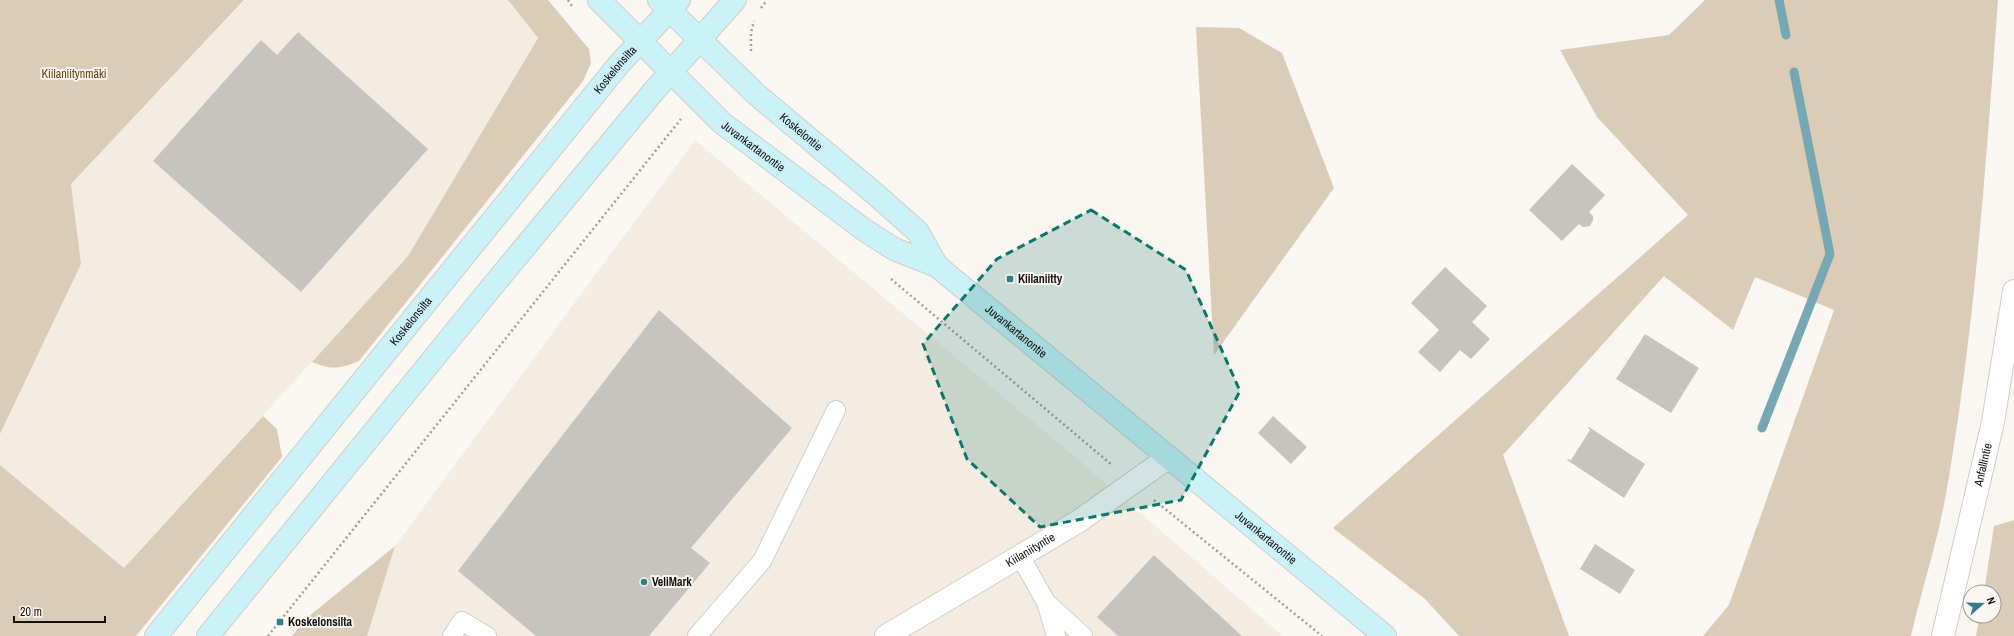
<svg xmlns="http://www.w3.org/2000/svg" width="2014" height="636" viewBox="0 0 2014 636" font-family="'Archivo Narrow',sans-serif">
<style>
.built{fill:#f4ece0}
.green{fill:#dbccb7}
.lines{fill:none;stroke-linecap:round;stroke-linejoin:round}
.stream{stroke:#77a7b2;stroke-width:9}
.building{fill:#c7c4c0}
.lane-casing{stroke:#d0cdc8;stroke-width:20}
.street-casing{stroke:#d0cdc8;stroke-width:24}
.secondary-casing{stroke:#d0cdc8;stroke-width:24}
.path{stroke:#a29f9b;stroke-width:2.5;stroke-dasharray:2 3;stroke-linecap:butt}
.lane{stroke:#fff;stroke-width:18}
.street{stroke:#fff;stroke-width:22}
.secondary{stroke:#ccf2f9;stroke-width:22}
.marked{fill:#0f766e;fill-opacity:0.2;stroke:#0f766e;stroke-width:3;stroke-dasharray:8 5;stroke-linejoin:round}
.poi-dot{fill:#357b88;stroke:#faf6f1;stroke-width:1.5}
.labels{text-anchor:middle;stroke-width:4;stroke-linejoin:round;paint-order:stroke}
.street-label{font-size:12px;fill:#131110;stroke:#faf6f1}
.park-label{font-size:12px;fill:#624202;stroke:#faf6f1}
.poi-label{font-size:12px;font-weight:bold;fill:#131110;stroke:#faf6f1;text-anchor:start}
</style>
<rect width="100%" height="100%" fill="#faf6f1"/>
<!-- built -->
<g class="built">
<polygon points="245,0 508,0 538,37 408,256 124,568 0,465 0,434 81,264 71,184"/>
<polygon points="695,140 1074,456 1283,636 367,636 395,546"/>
</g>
<!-- green -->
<g class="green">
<polygon points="0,0 244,0 71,184 81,264 0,434"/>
<path d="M 508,0 L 548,0 L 589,49 L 591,63 L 583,81 L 359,361 C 340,369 331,370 312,362 L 408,256 L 538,38 Z"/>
<path d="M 1705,0 L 1998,0 C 1986,163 1975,327 1947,488 C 1939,538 1922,587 1911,636 L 1703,636 L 1729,605 L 1834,310 L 1755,277 L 1733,330 L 1664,276 L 1503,455 L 1569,636 L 1459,636 L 1425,599 L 1333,528 L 1688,215 L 1597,117 L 1560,50 L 1669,35 Z"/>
<polygon points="1196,27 1239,28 1282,53 1334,188 1214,355"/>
<polygon points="263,416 277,429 282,457 136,636 0,636 0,465 124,568"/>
<polygon points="2014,520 2014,636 1976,636 1980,616 1994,616 1994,592 1984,592 1994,526"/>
<polygon points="395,546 367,636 292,636 308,617"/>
</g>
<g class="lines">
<!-- stream -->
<g class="stream">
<polyline points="1779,0 1786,35"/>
<polyline points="1762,428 1830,254 1794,72"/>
</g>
</g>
<!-- building -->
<g class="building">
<polygon points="298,32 428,149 301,292 153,161 261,40 277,55"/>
<polygon points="1572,164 1605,195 1589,212 1593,216 1593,220 1590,226 1583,227 1579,224 1562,241 1529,210"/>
<polygon points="1445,267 1487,306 1472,322 1490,339 1471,359 1460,350 1440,372 1418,352 1439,330 1411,303"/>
<polygon points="659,310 792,428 691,548 710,563 649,636 536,636 458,571"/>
<polygon points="1645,334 1699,368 1671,413 1616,379"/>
<polygon points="1273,416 1307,447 1291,464 1258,433"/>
<polygon points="1589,427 1645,464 1624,498 1567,460 1568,459 1571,460 1590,430 1588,428"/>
<polygon points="1595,544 1635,570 1620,594 1580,569"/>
<polygon points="1154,555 1242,636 1118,636 1097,617"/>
</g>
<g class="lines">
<defs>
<g id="lane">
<polyline points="1020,556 1046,602 1083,636"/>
<polyline points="1046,602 1056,636"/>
<polyline points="452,636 462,621 487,636"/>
<polyline points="697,636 762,561 836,410"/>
</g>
<g id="street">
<path id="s1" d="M 886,636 L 1079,521 L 1169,457"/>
<path id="s2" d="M 1943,636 L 1993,422 L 2014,291"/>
</g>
<g id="secondary">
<path id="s3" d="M 599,0 L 722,123 L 863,229 L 894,249 L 937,266 L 1385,636"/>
<path id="s4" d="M 659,0 L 757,95 L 874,193 L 918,232 L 937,266"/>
<path id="s5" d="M 156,636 L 620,63 L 679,0"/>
<polyline points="208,636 486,294 653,92 735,0"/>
</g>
</defs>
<!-- lane casing -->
<use href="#lane" class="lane-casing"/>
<!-- street casing -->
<use href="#street" class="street-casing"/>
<!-- secondary casing -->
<use href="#secondary" class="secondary-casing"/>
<!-- path -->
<g class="path">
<polyline points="568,0 572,6"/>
<polyline points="761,8 767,0"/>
<polyline points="751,51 751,32 754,21"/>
<polyline points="891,279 1112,465"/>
<polyline points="1154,500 1322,636"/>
<polyline points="268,636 681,119"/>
</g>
<!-- lane -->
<use href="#lane" class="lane"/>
<!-- street -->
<use href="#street" class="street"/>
<!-- secondary -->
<use href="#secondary" class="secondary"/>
</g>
<!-- marked area -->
<path class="marked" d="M 1091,210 L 1186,270 L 1240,391 L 1181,500 L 1040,527 L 967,459 L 923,344 L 997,259 Z"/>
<!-- markers -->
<g class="poi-dot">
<rect x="1006" y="275" width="8" height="8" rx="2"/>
<circle cx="644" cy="582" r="4"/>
<rect x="276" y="618" width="8" height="8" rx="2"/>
</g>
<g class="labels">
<!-- street labels -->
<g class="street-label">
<text dy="4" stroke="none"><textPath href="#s5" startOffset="729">Koskelonsilta</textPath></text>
<text dy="4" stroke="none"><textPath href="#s4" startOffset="194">Koskelontie</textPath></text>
<text dy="4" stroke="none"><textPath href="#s3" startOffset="213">Juvankartanontie</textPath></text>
<text dy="4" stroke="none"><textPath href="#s5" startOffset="405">Koskelonsilta</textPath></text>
<text dy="4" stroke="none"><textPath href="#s3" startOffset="536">Juvankartanontie</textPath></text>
<text dy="4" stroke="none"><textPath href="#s2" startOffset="176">Anfallintie</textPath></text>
<text dy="4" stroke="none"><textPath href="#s3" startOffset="860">Juvankartanontie</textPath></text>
<text dy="4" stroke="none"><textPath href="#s1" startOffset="168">Kiilaniityntie</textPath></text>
</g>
<!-- park labels -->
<g class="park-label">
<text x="74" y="78">Kiilaniitynmäki</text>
</g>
<!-- poi labels -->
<g class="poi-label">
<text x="1018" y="283">Kiilaniitty</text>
<text x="652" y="586">VeliMark</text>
<text x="288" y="626">Koskelonsilta</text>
</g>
</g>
<!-- north arrow -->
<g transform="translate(1982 604) rotate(70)"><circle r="19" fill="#faf6f1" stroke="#9e9a97"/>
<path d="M0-3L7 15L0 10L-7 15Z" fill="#357b88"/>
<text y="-6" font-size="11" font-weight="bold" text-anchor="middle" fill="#131110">N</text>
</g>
<!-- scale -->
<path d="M14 616v6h91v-6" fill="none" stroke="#131110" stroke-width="2"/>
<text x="20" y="616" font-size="12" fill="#131110" stroke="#faf6f1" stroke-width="3" paint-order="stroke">20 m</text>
</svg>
